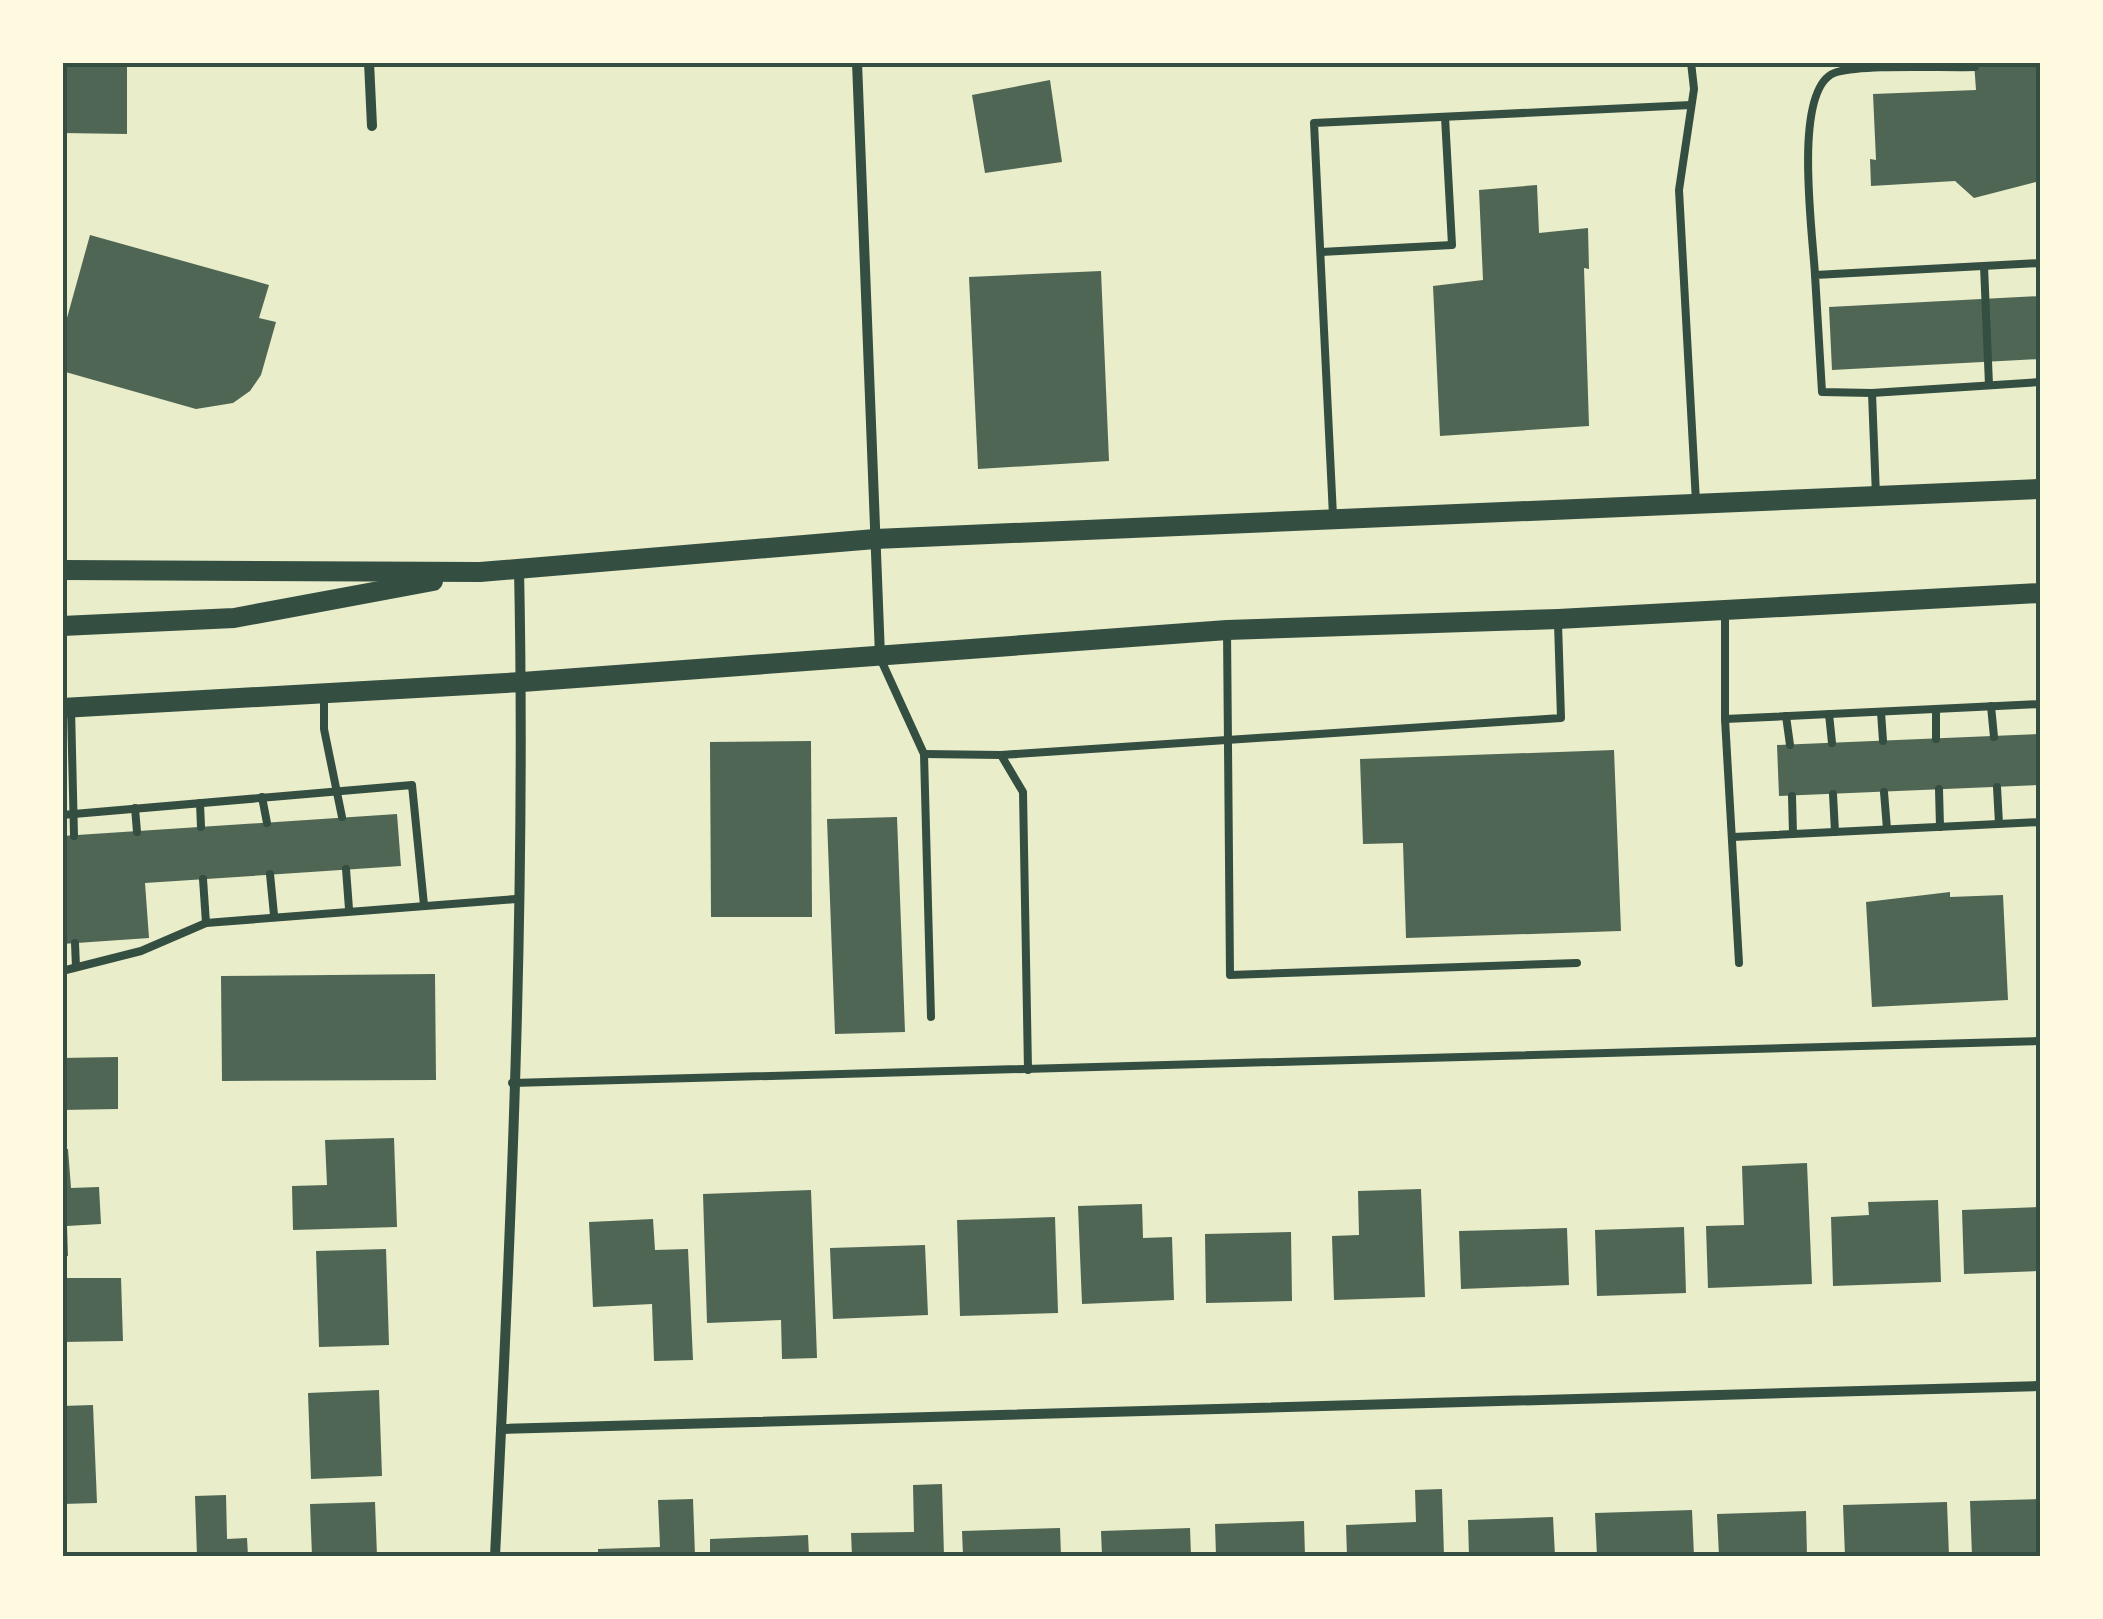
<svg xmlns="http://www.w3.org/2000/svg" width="2103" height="1619" viewBox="0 0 2103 1619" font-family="Commissioner,sans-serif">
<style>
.building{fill:#4f6655}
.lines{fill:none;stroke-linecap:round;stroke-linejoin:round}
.service{stroke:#344e41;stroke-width:8}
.minor{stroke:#344e41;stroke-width:10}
.secondary{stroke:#344e41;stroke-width:20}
.neatline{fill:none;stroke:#344e41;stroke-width:4}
</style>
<rect width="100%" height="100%" fill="#e9edc9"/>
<!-- building -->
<g class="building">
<polygon points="62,62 127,62 127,134 62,133"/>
<polygon points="1974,62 2040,62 2040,181 1974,198 1955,181 1871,186 1870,159 1876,160 1873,94 1976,90"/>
<polygon points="1050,80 1062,162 985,173 972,95"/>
<polygon points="1537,185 1539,233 1588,228 1589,269 1584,268 1589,426 1440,436 1433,286 1483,280 1479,190"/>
<polygon points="90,235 269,285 259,318 276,322 261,375 250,391 233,403 196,409 62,371 62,336"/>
<polygon points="1101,271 1109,461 978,469 969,277"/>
<polygon points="2040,296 2040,359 1832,370 1829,307"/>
<polygon points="2040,734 2040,785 1779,796 1777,745"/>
<polygon points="811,741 812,917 711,917 710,742"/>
<polygon points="1614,750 1621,931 1406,938 1403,843 1363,844 1360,759"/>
<polygon points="397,814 401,866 145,883 149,938 62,944 62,836"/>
<polygon points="897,817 905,1032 835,1034 827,819"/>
<polygon points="1950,892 1950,897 2003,895 2008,1000 1872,1007 1866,902"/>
<polygon points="435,974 436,1080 222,1081 221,976"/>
<polygon points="118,1057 118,1109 62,1110 62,1058"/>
<polygon points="394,1138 397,1227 293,1230 292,1186 327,1185 325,1140"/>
<polygon points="62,1149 68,1149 71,1188 99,1187 101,1224 67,1226 68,1256 62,1256"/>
<polygon points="1807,1163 1812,1284 1708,1288 1706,1226 1744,1225 1742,1166"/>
<polygon points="1421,1189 1425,1297 1334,1300 1332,1236 1359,1235 1358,1191"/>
<polygon points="811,1190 817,1358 782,1359 781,1320 707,1323 703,1194"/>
<polygon points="1938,1200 1941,1282 1833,1286 1831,1217 1869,1215 1868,1202"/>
<polygon points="1142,1204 1143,1238 1172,1237 1174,1300 1082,1304 1078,1206"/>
<polygon points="2040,1207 2040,1271 1964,1274 1962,1210"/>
<polygon points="1055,1217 1058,1313 960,1316 957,1220"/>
<polygon points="653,1219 655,1250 688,1249 693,1360 654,1361 652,1304 593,1307 589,1222"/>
<polygon points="1684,1227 1686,1293 1597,1296 1595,1230"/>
<polygon points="1567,1228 1569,1285 1461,1289 1459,1231"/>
<polygon points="1291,1232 1292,1301 1206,1303 1205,1234"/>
<polygon points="925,1245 928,1315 833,1319 830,1248"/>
<polygon points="386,1249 389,1345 319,1347 316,1251"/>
<polygon points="62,1278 121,1278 123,1341 62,1342"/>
<polygon points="379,1390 382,1476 311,1479 308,1393"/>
<polygon points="93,1405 97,1503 62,1504 62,1406"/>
<polygon points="942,1484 944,1556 852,1556 851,1533 914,1532 913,1485"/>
<polygon points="1442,1489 1444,1556 1347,1556 1346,1525 1416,1522 1415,1490"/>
<polygon points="226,1495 227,1539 247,1538 248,1556 197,1556 195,1496"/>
<polygon points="693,1499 695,1556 598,1556 598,1549 660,1547 658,1500"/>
<polygon points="2040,1499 2040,1556 1972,1556 1970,1501"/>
<polygon points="375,1502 377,1556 312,1556 310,1504"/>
<polygon points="1947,1502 1949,1556 1845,1556 1843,1505"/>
<polygon points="1692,1510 1694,1556 1597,1556 1595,1513"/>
<polygon points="1806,1511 1807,1556 1719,1556 1717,1514"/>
<polygon points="1553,1517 1555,1556 1469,1556 1468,1520"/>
<polygon points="1304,1521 1305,1556 1216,1556 1215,1524"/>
<polygon points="1060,1528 1061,1556 963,1556 962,1531"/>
<polygon points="1190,1528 1191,1556 1102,1556 1101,1531"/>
<polygon points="808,1535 809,1556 710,1556 710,1539"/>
</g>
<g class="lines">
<!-- service -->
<g class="service">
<polyline points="1691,62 1694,89 1679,190 1696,502"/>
<polyline points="1321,252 1452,245 1445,117"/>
<polyline points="1984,266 1989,385"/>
<path d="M 1815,275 C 1813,234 1791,84 1837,72 C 1866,64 1941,68 1975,67"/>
<polyline points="1872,393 1822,392 1815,275 2040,263"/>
<polyline points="1876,496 1872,393 2040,382"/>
<polyline points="1333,516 1314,123 1691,105"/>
<polyline points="1725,614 1725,719 2040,704"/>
<polyline points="1227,630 1230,975 1577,963"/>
<polyline points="881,660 924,754 931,1017"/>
<polyline points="324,697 324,729 342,817"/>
<polyline points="1991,706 1994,737"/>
<polyline points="71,708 74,836"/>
<polyline points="1936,709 1936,739"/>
<polyline points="1881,712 1883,741"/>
<polyline points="1829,714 1832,743"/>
<polyline points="1786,716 1790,745"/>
<polyline points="1725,719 1739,963"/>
<polyline points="924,754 1001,755 1023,792 1028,1070"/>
<polyline points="1001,755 1561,718 1558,623"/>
<polyline points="1997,787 1999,824"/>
<polyline points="1939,789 1940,827"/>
<polyline points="1884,792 1887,829"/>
<polyline points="1833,794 1835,832"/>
<polyline points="1792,796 1793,834"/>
<polyline points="262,797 267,823"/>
<polyline points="200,803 201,827"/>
<polyline points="135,808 137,832"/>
<polyline points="62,815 412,785 424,905"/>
<polyline points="1733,837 2040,822"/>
<polyline points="346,869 349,909"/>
<polyline points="270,874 274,915"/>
<polyline points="203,879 206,923"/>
<polyline points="75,943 76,967"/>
<polyline points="62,971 141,951 206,923 516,899"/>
<polyline points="512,1083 2040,1041"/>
</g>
<!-- minor -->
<g class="minor">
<polyline points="369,62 372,126"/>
<polyline points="857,62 880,656"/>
<polyline points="501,1429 2040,1386"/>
<path d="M 495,1556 C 511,1230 526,896 519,569"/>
</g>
<!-- secondary -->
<g class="secondary">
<polyline points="62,570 480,572 875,539 2040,489"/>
<polyline points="62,626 234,618 433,581"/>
<polyline points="62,708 522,682 1227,630 1558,619 2040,593"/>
</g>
</g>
<!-- border -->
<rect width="2103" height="1619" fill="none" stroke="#fefae0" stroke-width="130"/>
<rect x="65" y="65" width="1973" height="1489" class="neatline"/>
</svg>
